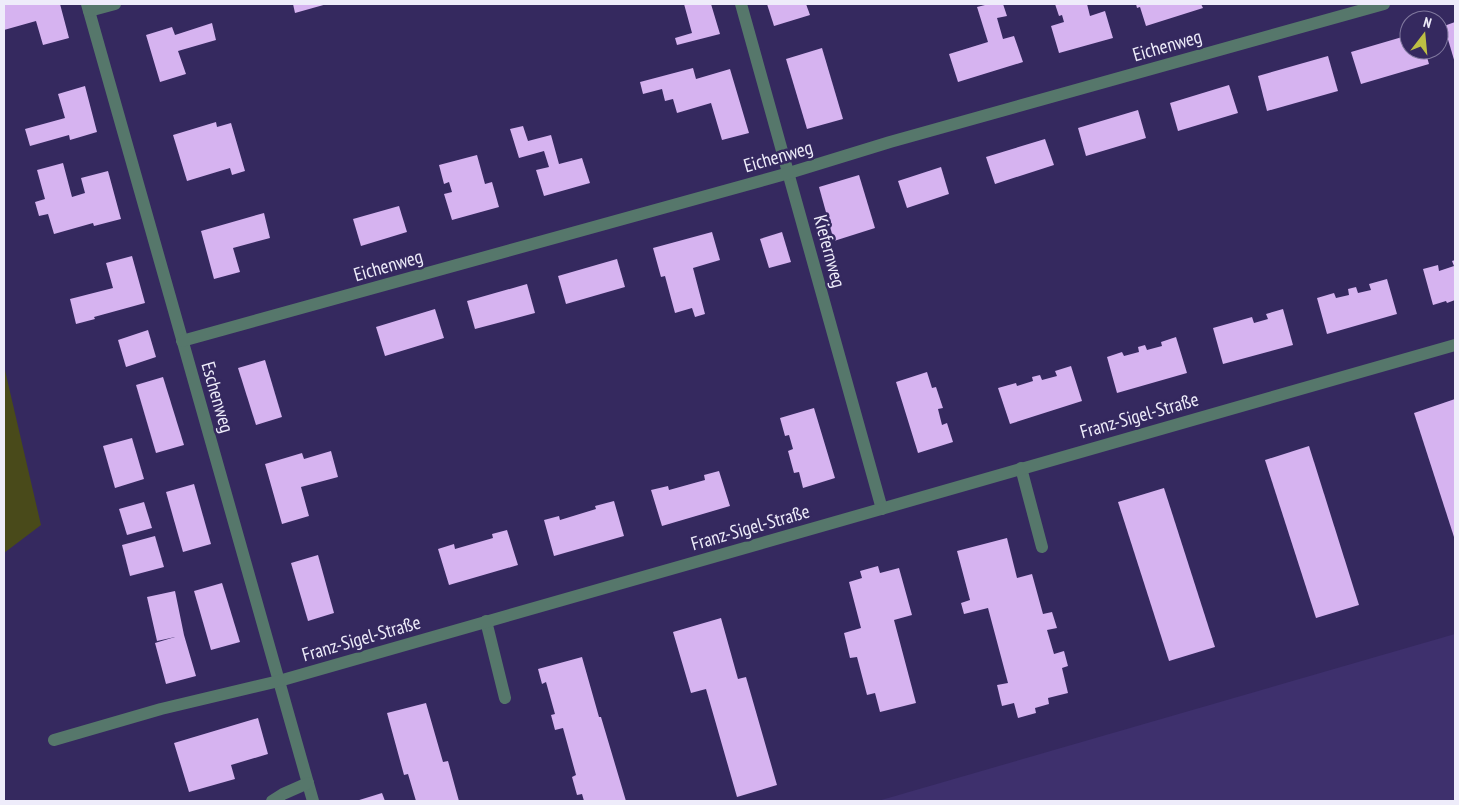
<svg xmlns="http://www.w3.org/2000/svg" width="1459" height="805" viewBox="0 0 1459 805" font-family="'PT Sans Narrow',sans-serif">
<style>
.built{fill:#3e306d}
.green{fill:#494a1a}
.building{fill:#d6b3f0}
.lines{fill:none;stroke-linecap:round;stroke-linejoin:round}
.minor{stroke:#56776b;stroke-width:12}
.labels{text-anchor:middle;stroke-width:5;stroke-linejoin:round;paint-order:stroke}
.street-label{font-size:19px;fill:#eeecfa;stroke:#35295f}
</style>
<rect width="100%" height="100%" fill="#35295f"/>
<!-- built -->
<polygon class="built" points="1455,634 1455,801 878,801"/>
<!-- green -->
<polygon class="green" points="4,366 41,525 4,553"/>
<!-- building -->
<g class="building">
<polygon points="4,4 60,4 69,38 43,45 36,21 4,30"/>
<polygon points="293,4 327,4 295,13"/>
<polygon points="684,4 711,4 720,34 677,45 675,38 692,33"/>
<polygon points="767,4 806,4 810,15 774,26"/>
<polygon points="989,4 1003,4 1007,16 997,18 1003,39 1014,36 1023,62 958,82 949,54 988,42 977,7"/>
<polygon points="1055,4 1087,4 1090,16 1105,11 1113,38 1059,53 1051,26 1064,22 1062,15 1059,16"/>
<polygon points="1136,4 1201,4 1203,8 1146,26 1140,7 1137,8"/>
<polygon points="1455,22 1455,63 1444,26"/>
<polygon points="212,23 216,40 178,51 186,74 160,82 146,35 172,27 175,35"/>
<polygon points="1409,35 1409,50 1425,50 1429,64 1361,84 1351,52"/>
<polygon points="822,48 843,119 807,129 786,59"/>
<polygon points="1328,56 1338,91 1267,111 1258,76"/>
<polygon points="693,68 696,79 730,69 749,133 722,140 711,103 677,113 673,99 665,101 662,89 643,94 640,82"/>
<polygon points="1229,85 1238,113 1178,131 1170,103"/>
<polygon points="85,86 97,132 70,140 69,135 30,146 25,129 65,118 58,94"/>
<polygon points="1138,110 1146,138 1086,156 1078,128"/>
<polygon points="216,122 217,127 231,123 245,171 232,175 230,168 187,181 173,135"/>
<polygon points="523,126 528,141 551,135 559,164 582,158 590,183 544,196 536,170 549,167 544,151 519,158 510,129"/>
<polygon points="1045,139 1054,165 995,184 986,157"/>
<polygon points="477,155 485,184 492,182 499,207 452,220 444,194 452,192 449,182 444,184 439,165"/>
<polygon points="63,163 72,197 85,193 81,178 108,171 121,219 94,226 93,223 54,234 48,214 39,216 35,202 45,199 37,170"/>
<polygon points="941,167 949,194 907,208 898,181"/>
<polygon points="859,175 875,228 834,241 819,187"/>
<polygon points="399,206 407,232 361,246 353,219"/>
<polygon points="264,213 270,238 233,248 240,272 214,279 201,231"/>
<polygon points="712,232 720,260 693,268 705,314 695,317 692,308 675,313 665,276 661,277 653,248"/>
<polygon points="782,232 791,262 769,268 760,239"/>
<polygon points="132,256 145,303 94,317 95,319 76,324 70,299 113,288 106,263"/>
<polygon points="617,259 625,287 566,304 558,276"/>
<polygon points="1455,260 1455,300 1447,303 1446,301 1433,305 1423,269 1438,265 1439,271 1454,266 1452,261"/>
<polygon points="1387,279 1397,314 1327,334 1317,298 1334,293 1336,298 1349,295 1348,289 1356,287 1358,293 1371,290 1369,284"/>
<polygon points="527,284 535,313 475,329 467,301"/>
<polygon points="435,309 444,338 385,356 376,327"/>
<polygon points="1283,309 1293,345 1223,364 1213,328 1252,317 1254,323 1268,319 1266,314"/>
<polygon points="148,330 156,357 126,367 118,340"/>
<polygon points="1176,337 1187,373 1117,393 1107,357 1122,352 1124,356 1139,352 1138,347 1145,345 1147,350 1162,346 1161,342"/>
<polygon points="265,360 282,417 256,425 238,368"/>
<polygon points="1071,366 1082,401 1010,424 998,388 1016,383 1017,386 1033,381 1032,377 1040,375 1042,380 1057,376 1055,371"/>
<polygon points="927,372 932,388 936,387 943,408 938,409 942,425 947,423 953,442 918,453 896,382"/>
<polygon points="163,377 184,445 156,453 136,385"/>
<polygon points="1455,399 1455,540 1414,413"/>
<polygon points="814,408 835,478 803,488 799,472 794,473 788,451 793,449 789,435 785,436 780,418"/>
<polygon points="132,438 144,479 115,488 103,446"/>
<polygon points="1309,446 1359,605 1316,618 1265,460"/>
<polygon points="331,451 338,477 301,487 309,516 282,524 265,464 302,453 304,459"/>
<polygon points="719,471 730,506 662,526 651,490 668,486 669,490 705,480 704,475"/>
<polygon points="194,484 211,544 183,552 166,492"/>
<polygon points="1164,488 1215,647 1169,661 1118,502"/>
<polygon points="614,501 624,536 554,556 544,520 559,516 560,520 596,509 595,506"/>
<polygon points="144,502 152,528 127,535 119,509"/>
<polygon points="507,530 518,565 449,585 438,549 454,544 455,549 493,538 492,534"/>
<polygon points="155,536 164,567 130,576 122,545"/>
<polygon points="1007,538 1017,578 1032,574 1043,614 1052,612 1057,628 1047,630 1054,654 1064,651 1068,666 1062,668 1068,693 1048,698 1049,704 1035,708 1036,713 1018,718 1014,703 1002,706 997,685 1008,683 988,608 964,614 961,603 970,600 957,551"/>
<polygon points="318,555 334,613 308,621 291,563"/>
<polygon points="878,566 880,573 899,568 912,615 894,620 916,703 880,712 875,693 867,695 857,657 850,658 844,633 861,628 849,582 862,578 860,571"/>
<polygon points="222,583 240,642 211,650 194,591"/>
<polygon points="175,591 184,635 196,676 166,684 155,643 175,637 157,641 147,597"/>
<polygon points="721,618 738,679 746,677 777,785 737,797 706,689 691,693 673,632"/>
<polygon points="582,657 599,717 601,717 626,801 584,801 582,794 577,795 572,777 576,775 563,728 555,730 551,715 555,714 546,682 542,684 538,669"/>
<polygon points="426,703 443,762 448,761 459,801 416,801 408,774 404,775 387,713"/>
<polygon points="258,718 268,754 231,765 235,779 189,792 174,743"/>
<polygon points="382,793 385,801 356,801"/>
</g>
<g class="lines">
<!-- minor -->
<g class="minor">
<polyline points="87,4 313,801"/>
<polyline points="741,4 882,509"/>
<polyline points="89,11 115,4"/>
<polyline points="182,341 789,173 890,142 1384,4"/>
<polyline points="1021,468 1042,547"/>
<polyline points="486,621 505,698"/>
<polyline points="54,740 161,709 279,681 1455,345"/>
<polyline points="272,801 283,794 308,783"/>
</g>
</g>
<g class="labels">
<!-- street labels -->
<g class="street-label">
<text transform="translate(1167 45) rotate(-16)" y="7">Eichenweg</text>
<text transform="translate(778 156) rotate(-16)" y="7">Eichenweg</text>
<text transform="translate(830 251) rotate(75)" y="7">Kiefernweg</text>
<text transform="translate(388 265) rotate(-16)" y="7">Eichenweg</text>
<text transform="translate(218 397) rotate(74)" y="7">Eschenweg</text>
<text transform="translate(1139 415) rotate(-16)" y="7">Franz-Sigel-Straße</text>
<text transform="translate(750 527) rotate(-16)" y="7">Franz-Sigel-Straße</text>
<text transform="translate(361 638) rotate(-16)" y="7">Franz-Sigel-Straße</text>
</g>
</g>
<!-- border -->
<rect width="1459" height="805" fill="none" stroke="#eeecfa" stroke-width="10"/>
<!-- north arrow -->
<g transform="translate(1424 35) rotate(16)"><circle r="24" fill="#35295f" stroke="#7f779d"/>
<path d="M0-4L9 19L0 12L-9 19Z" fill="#bdbf43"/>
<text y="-8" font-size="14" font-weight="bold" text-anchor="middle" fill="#eeecfa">N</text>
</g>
</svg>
